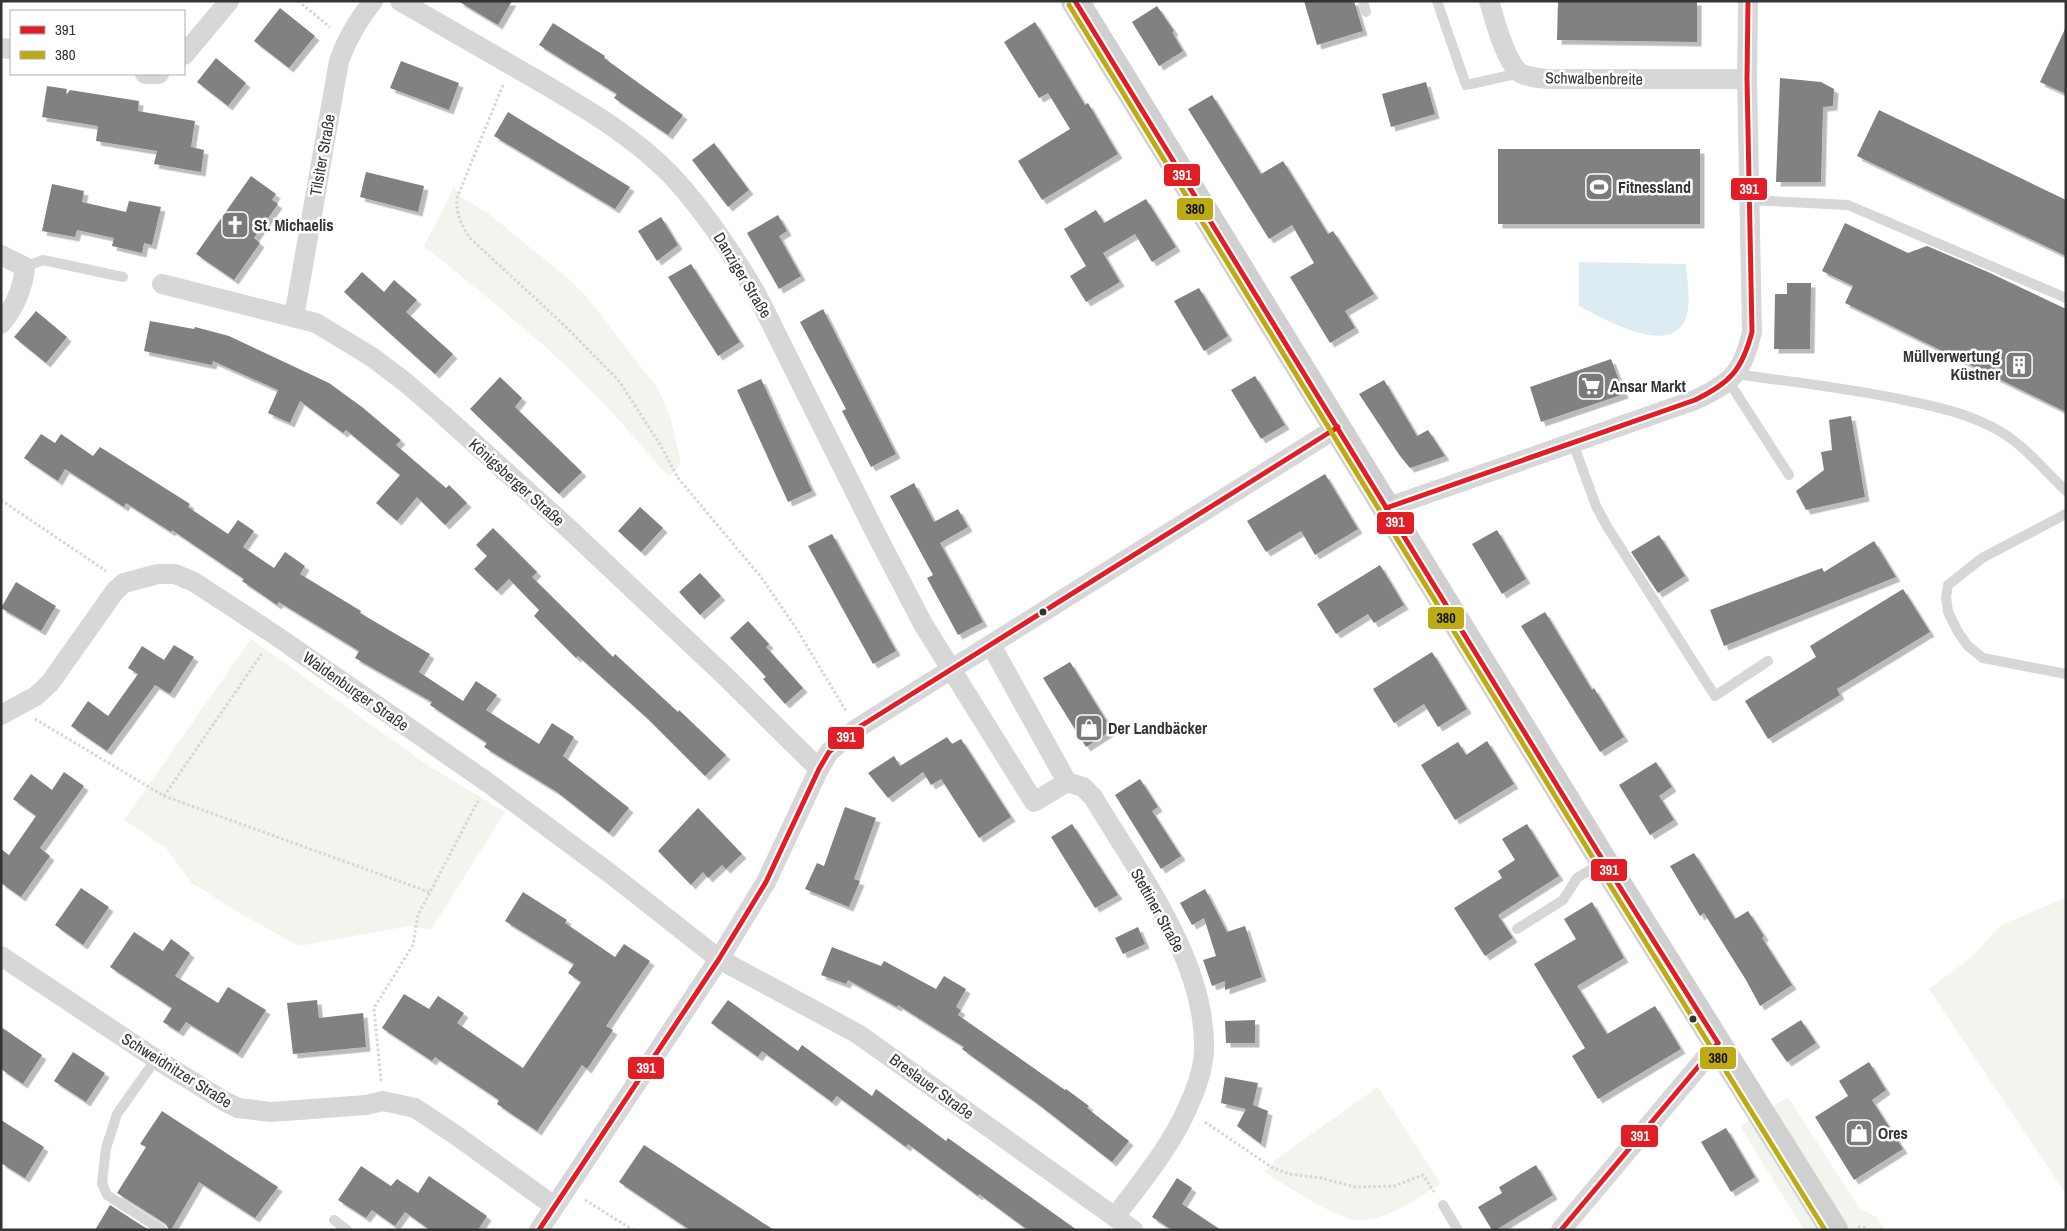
<svg xmlns="http://www.w3.org/2000/svg" width="2067" height="1231" viewBox="0 0 2067 1231" font-family="'Archivo Narrow',sans-serif">
<style>
.green{fill:#f1f5ed}
.water{fill:#ddebf3}
.building{fill:#818181;filter:url(#shadow)}
.lines{fill:none;stroke-linecap:round;stroke-linejoin:round}
.path{stroke:#d6d6d6;stroke-width:3;stroke-dasharray:2.5 2.5;stroke-linecap:butt}
.lane{stroke:#d7d7d7;stroke-width:10}
.street{stroke:#d7d7d7;stroke-width:20}
.secondary{stroke:#d0d0d0;stroke-width:28}
.bus-1-casing{stroke:#fff;stroke-width:9}
.bus-2-casing{stroke:#fff;stroke-width:9}
.bus-1{stroke:#e11e26;stroke-width:5}
.bus-2{stroke:#beaa13;stroke-width:5}
.bus-dot{fill:#333;stroke:#fff;stroke-width:2}
.labels{text-anchor:middle;stroke-width:5;stroke-linejoin:round;paint-order:stroke}
.street-label{font-size:16px;fill:#333;stroke:#fff}
.poi-label{font-size:16px;font-weight:bold;fill:#333;stroke:#fff;text-anchor:start}
.line-badge{stroke:#fff;stroke-width:2}
.badge-label{font-size:14px;text-anchor:middle;font-weight:bold;fill:#fff}
.pale-badge-label{font-size:14px;text-anchor:middle;font-weight:bold;fill:#111}
</style>
<defs>
<filter id="shadow"><feDropShadow dx="4.5" dy="4.5" stdDeviation="0" flood-color="#0004"/></filter>
</defs>
<rect width="100%" height="100%" fill="#fff"/>
<!-- green -->
<g class="green">
<path d="M 454,187 L 460,196 L 489,214 L 570,280 L 586,296 L 658,389 L 671,419 L 681,464 L 669,477 C 648,454 628,429 606,406 C 551,348 487,297 424,246 Z"/>
<polygon points="251,639 429,766 505,812 431,930 409,926 299,946 236,911 191,882 166,848 124,820"/>
<polygon points="2066,898 2066,1194 1929,989 1973,956 2001,925"/>
<path d="M 1378,1087 L 1441,1184 C 1417,1198 1386,1222 1357,1220 C 1335,1218 1285,1185 1265,1172 L 1276,1159 Z"/>
<polygon points="1788,1097 1860,1209 1877,1217 1885,1230 1804,1230 1740,1126"/>
</g>
<!-- water -->
<path class="water" d="M 1579,262 L 1686,264 C 1687,280 1691,299 1687,314 C 1676,361 1604,319 1579,306 Z"/>
<!-- building -->
<g class="building">
<polygon points="458,1 512,1 498,25"/>
<polygon points="1304,1 1354,1 1363,31 1317,45"/>
<polygon points="1558,1 1697,1 1697,42 1557,40"/>
<polygon points="1157,6 1174,31 1172,32 1183,51 1159,66 1132,22"/>
<polygon points="280,8 315,36 289,68 254,41"/>
<polygon points="1035,22 1085,105 1088,103 1118,154 1042,200 1018,161 1070,129 1048,93 1039,98 1004,42"/>
<polygon points="553,23 605,56 604,58 683,115 668,135 614,98 617,94 539,45"/>
<polygon points="2066,27 2066,94 2040,82"/>
<polygon points="216,58 246,83 228,106 197,82"/>
<polygon points="401,61 459,83 449,110 390,88"/>
<polygon points="1780,78 1821,82 1834,89 1833,106 1823,107 1821,182 1776,182"/>
<polygon points="1426,82 1435,114 1391,127 1382,94"/>
<polygon points="47,86 67,89 66,95 70,90 139,101 138,111 195,121 191,147 204,150 201,172 154,164 157,151 96,141 98,126 42,117"/>
<polygon points="1212,95 1261,174 1283,161 1328,234 1333,231 1374,294 1345,311 1355,328 1330,343 1290,277 1314,263 1292,225 1269,239 1188,109"/>
<polygon points="1879,110 2066,200 2066,256 1857,156"/>
<polygon points="508,112 630,187 615,209 494,136"/>
<polygon points="714,143 749,190 728,207 692,160"/>
<rect x="1498" y="149" width="202" height="75"/>
<polygon points="366,172 424,186 418,212 360,197"/>
<polygon points="251,176 276,194 272,200 278,204 254,238 260,243 234,280 196,254"/>
<polygon points="52,184 84,191 82,202 126,212 129,201 161,207 152,245 144,243 142,253 112,246 114,238 77,230 75,237 42,231"/>
<polygon points="1146,199 1176,247 1152,262 1135,234 1103,253 1120,282 1086,302 1070,276 1086,266 1064,229 1096,210 1104,223"/>
<polygon points="778,215 787,231 779,236 801,276 779,289 747,233"/>
<polygon points="661,217 678,245 657,261 638,231"/>
<polygon points="1845,223 1908,253 1927,246 1988,272 2066,309 2066,412 1845,303 1853,286 1822,271"/>
<polygon points="691,264 740,342 718,356 668,277"/>
<polygon points="362,272 384,292 394,280 417,300 406,312 453,354 435,374 344,292"/>
<polygon points="1787,283 1811,283 1810,349 1774,349 1775,294 1787,294"/>
<polygon points="1199,288 1228,336 1204,351 1174,301"/>
<polygon points="823,309 896,454 871,467 842,411 846,409 800,322"/>
<polygon points="36,311 67,337 46,363 14,337"/>
<polygon points="150,321 194,329 195,327 229,336 329,383 362,407 401,440 396,445 446,488 449,485 467,503 445,525 417,497 397,521 376,503 400,475 346,430 343,433 300,401 290,423 268,413 278,390 213,361 212,365 144,351"/>
<polygon points="1611,359 1624,394 1541,422 1530,387"/>
<polygon points="1255,376 1285,425 1261,439 1231,390"/>
<polygon points="500,377 522,398 515,407 582,472 559,494 470,409"/>
<polygon points="761,379 812,491 788,502 737,390"/>
<polygon points="1384,380 1417,436 1428,430 1445,456 1410,468 1400,456 1359,394"/>
<polygon points="1851,416 1865,497 1806,510 1796,491 1824,470 1821,452 1832,450 1829,420"/>
<polygon points="41,434 55,443 61,434 93,456 100,447 190,504 188,507 228,534 238,520 254,531 243,547 274,568 285,552 305,566 300,574 361,611 360,613 430,654 419,672 463,701 476,681 497,695 486,710 539,744 552,723 574,737 563,756 629,808 609,833 557,792 484,747 487,743 430,705 432,702 355,658 359,651 279,602 277,605 242,581 244,579 172,530 171,532 126,503 124,507 65,469 58,481 24,458"/>
<polygon points="1325,474 1358,529 1315,555 1301,531 1266,552 1247,521"/>
<polygon points="914,483 934,522 958,509 968,527 940,543 983,622 958,635 927,578 933,575 890,496"/>
<polygon points="640,507 663,528 641,552 618,531"/>
<polygon points="493,528 537,572 532,577 613,657 615,654 678,712 679,710 726,755 705,776 648,719 578,656 576,658 534,616 539,610 509,579 497,591 474,569 487,556 476,545"/>
<polygon points="1497,530 1526,579 1502,594 1472,544"/>
<polygon points="832,534 896,651 873,664 808,546"/>
<polygon points="1659,535 1685,576 1658,593 1631,552"/>
<polygon points="1874,541 1896,577 1724,646 1710,610 1822,568 1824,572"/>
<polygon points="1380,565 1404,605 1374,623 1368,614 1336,634 1317,604"/>
<polygon points="700,573 721,596 700,615 679,592"/>
<polygon points="16,582 56,606 41,631 1,608"/>
<polygon points="1903,589 1930,632 1837,689 1840,695 1768,739 1745,701 1816,657 1810,646"/>
<polygon points="1545,612 1592,690 1594,688 1624,737 1600,752 1521,626"/>
<polygon points="748,621 769,644 766,647 803,688 785,704 763,679 766,677 730,638"/>
<polygon points="174,645 194,657 170,694 155,685 107,751 71,726 88,701 108,716 138,674 128,668 142,646 164,660"/>
<polygon points="1432,652 1467,709 1438,727 1424,704 1394,723 1373,689"/>
<polygon points="1070,662 1112,730 1086,747 1043,678"/>
<polygon points="947,737 952,744 961,739 1011,817 979,838 941,779 931,785 923,772 888,798 868,773 894,756 900,766"/>
<polygon points="1487,741 1514,784 1455,820 1421,765 1458,742 1466,755"/>
<polygon points="1656,762 1672,787 1659,796 1674,820 1650,835 1619,785"/>
<polygon points="64,772 84,786 40,848 50,856 21,897 1,883 1,849 9,855 36,816 13,799 31,774 52,790"/>
<polygon points="1140,779 1158,807 1152,811 1181,856 1161,869 1115,795"/>
<polygon points="845,807 876,818 854,879 860,881 849,907 805,889 817,863 824,866"/>
<polygon points="698,808 742,854 726,869 722,865 708,878 703,872 691,885 658,851"/>
<polygon points="1072,824 1118,895 1095,908 1051,837"/>
<polygon points="1527,824 1559,876 1498,915 1513,938 1485,956 1454,908 1502,878 1498,871 1515,860 1502,839"/>
<polygon points="1694,853 1735,919 1748,911 1764,936 1762,938 1792,985 1760,1006 1746,980 1704,913 1700,916 1670,866"/>
<polygon points="81,888 109,907 83,945 55,925"/>
<polygon points="1205,889 1227,932 1245,926 1262,977 1225,990 1225,981 1212,986 1203,960 1216,956 1204,918 1192,925 1180,903"/>
<polygon points="523,892 567,920 565,923 615,957 624,944 650,961 606,1026 613,1030 587,1069 582,1065 537,1131 497,1104 499,1100 435,1057 432,1061 382,1028 404,994 429,1009 438,996 464,1013 457,1023 523,1068 581,982 568,973 574,964 505,921"/>
<polygon points="1592,902 1624,958 1577,986 1607,1034 1655,1006 1681,1049 1598,1099 1572,1056 1585,1048 1534,964 1576,939 1564,919"/>
<polygon points="1138,927 1145,944 1123,954 1115,938"/>
<polygon points="134,932 163,951 171,939 190,953 175,976 218,1003 228,987 266,1010 238,1054 186,1022 179,1032 163,1022 172,1008 110,967"/>
<polygon points="832,947 881,966 884,961 936,989 944,976 966,989 956,1007 961,1010 958,1015 1065,1090 1066,1089 1089,1106 1087,1108 1129,1141 1112,1162 1038,1104 962,1049 964,1047 898,1005 897,1007 848,980 846,984 821,975"/>
<polygon points="317,1000 319,1018 363,1013 366,1047 293,1054 287,1003"/>
<polygon points="728,1000 798,1051 802,1045 872,1096 876,1089 946,1141 948,1138 1077,1230 1028,1230 979,1194 978,1196 908,1144 906,1147 837,1096 832,1102 762,1051 758,1057 711,1023"/>
<polygon points="1255,1020 1255,1043 1226,1043 1225,1021"/>
<polygon points="1801,1020 1816,1043 1787,1062 1771,1039"/>
<polygon points="1,1027 42,1055 23,1084 1,1069"/>
<polygon points="73,1052 105,1073 86,1102 54,1081"/>
<polygon points="1869,1062 1886,1090 1872,1100 1903,1149 1854,1180 1815,1117 1848,1096 1839,1081"/>
<polygon points="1225,1077 1258,1083 1253,1105 1268,1111 1261,1144 1237,1126 1246,1109 1221,1103"/>
<polygon points="162,1111 278,1187 255,1218 199,1182 171,1230 169,1230 166,1224 117,1193 146,1147 140,1144"/>
<polygon points="1,1120 44,1147 25,1178 1,1163"/>
<polygon points="1726,1128 1755,1177 1731,1192 1701,1142"/>
<polygon points="644,1145 687,1173 774,1230 690,1230 619,1182"/>
<polygon points="1536,1165 1553,1195 1496,1230 1492,1230 1478,1207 1502,1193 1499,1187"/>
<polygon points="361,1166 391,1186 397,1179 418,1193 429,1176 487,1216 478,1230 430,1230 405,1212 395,1226 372,1210 366,1218 338,1200"/>
<polygon points="1177,1178 1192,1188 1182,1204 1221,1230 1172,1230 1152,1217"/>
<polygon points="110,1205 149,1230 95,1230"/>
</g>
<g class="lines">
<!-- path -->
<g class="path">
<polyline points="298,1 330,27"/>
<path d="M 503,85 L 457,198 C 456,214 461,225 470,238 L 564,325 L 619,381 L 661,446 L 678,478 L 761,577 L 798,631 L 846,711"/>
<polyline points="1,500 106,571"/>
<polyline points="35,719 164,796 429,892"/>
<polyline points="164,796 263,652"/>
<polyline points="381,1081 374,1008 413,945 418,915 478,801"/>
<polyline points="1205,1122 1273,1168 1289,1174 1321,1178 1355,1187 1394,1186 1423,1175 1434,1192"/>
<polyline points="585,1200 633,1230"/>
<polyline points="1858,1227 1867,1228 1868,1230"/>
</g>
<!-- lane -->
<g class="lane">
<polyline points="1363,1 1366,12"/>
<polyline points="1437,1 1466,85 1520,73"/>
<polyline points="1749,200 1848,205 2066,298"/>
<polyline points="25,267 43,260 123,277"/>
<path d="M 1735,374 C 1792,382 1848,388 1904,400 C 1938,407 1971,414 2001,432 C 2025,446 2045,471 2066,491"/>
<polyline points="1729,382 1789,475"/>
<polyline points="1573,443 1596,506 1608,528 1715,696 1768,661"/>
<polyline points="2066,514 1982,558 1948,585 1946,597 1948,612 1958,632 1968,646 1983,658 2066,674"/>
<polyline points="1517,929 1563,900 1577,878 1603,862"/>
<polyline points="156,1059 117,1114 106,1148 102,1183 107,1195 162,1230"/>
<polyline points="1443,1205 1458,1230"/>
<polyline points="334,1220 347,1230"/>
</g>
<!-- street -->
<g class="street">
<path d="M 400,1 C 448,29 496,56 544,84 C 588,110 634,137 670,174 C 704,210 731,251 756,293 L 874,530 L 923,624 L 1034,802 L 1067,782 L 991,645"/>
<path d="M 1489,1 C 1494,18 1506,63 1520,73 C 1527,77 1539,78 1547,79 L 1747,79"/>
<polyline points="1,48 11,49"/>
<polyline points="184,55 229,1"/>
<polyline points="145,74 159,74"/>
<path d="M 1,255 L 25,267 C 23,289 15,307 1,324"/>
<polyline points="162,284 316,323 372,357 405,382 441,413 567,527 725,676 819,769"/>
<path d="M 294,317 L 339,61 C 347,38 358,21 373,1"/>
<path d="M 1386,508 L 1695,400 C 1733,382 1742,373 1752,332 L 1747,79 L 1748,1"/>
<polyline points="1,715 36,696 50,683 115,591 124,583 158,574 175,574 194,582 275,635 487,782 612,875 719,959 858,1034 1133,1230"/>
<path d="M 1067,782 L 1083,787 L 1093,797 C 1137,871 1207,961 1204,1051 C 1203,1070 1195,1092 1187,1109 C 1170,1148 1140,1183 1115,1217"/>
<polyline points="1,956 156,1059 224,1101 238,1108 271,1112 366,1105 383,1101 415,1108 457,1136 554,1206"/>
<polyline points="539,1230 719,959 766,882 819,769 829,752 856,729 1338,427"/>
<polyline points="1561,1230 1718,1043"/>
</g>
<!-- secondary -->
<polyline class="secondary" points="1075,1 1604,862 1834,1230"/>
<defs>
<g id="bus-1">
<polyline points="1075,1 1604,862 1718,1043"/>
<path d="M 1386,508 L 1695,400 C 1730,383 1742,370 1752,332 L 1747,79 L 1748,1"/>
<polyline points="539,1230 719,959 766,882 819,769 829,752 856,729 1338,427"/>
<polyline points="1561,1230 1718,1043"/>
</g>
<polyline id="bus-2" points="1069,5 1598,866 1825,1230"/>
</defs>
<!-- bus-1 casing -->
<use href="#bus-1" class="bus-1-casing"/>
<!-- bus-2 casing -->
<use href="#bus-2" class="bus-2-casing"/>
<!-- bus-1 -->
<use href="#bus-1" class="bus-1"/>
<!-- bus-2 -->
<use href="#bus-2" class="bus-2"/>
</g>
<!-- icons -->
<defs>
<symbol id="stadium-square" viewBox="-11 -11 22 22"><rect x="-9" y="-9" width="18" height="18" rx="4" fill="#7a7a7a" stroke="#fff"/><path d="M0-5a6.5 5 0 1 0 0 10a6.5 5 0 1 0 0-10ZM-3.5-1.8h7v3.6h-7Z" fill="#fff"/></symbol>
<symbol id="church-square" viewBox="-11 -11 22 22"><rect x="-9" y="-9" width="18" height="18" rx="4" fill="#7a7a7a" stroke="#fff"/><path d="M-1.2-6h2.4v3.5h3.3v2.4h-3.3V6h-2.4V-.1h-3.3v-2.4h3.3Z" fill="#fff"/></symbol>
<symbol id="building-square" viewBox="-11 -11 22 22"><rect x="-9" y="-9" width="18" height="18" rx="4" fill="#7a7a7a" stroke="#fff"/><path d="M-4-6H4V6H1V3H-1V6H-4ZM-2.5-4.3h1.7v1.8h-1.7ZM.8-4.3h1.7v1.8H.8ZM-2.5-1h1.7V.8h-1.7ZM.8-1h1.7V.8H.8Z" fill="#fff"/></symbol>
<symbol id="supermarket-square" viewBox="-11 -11 22 22"><rect x="-9" y="-9" width="18" height="18" rx="4" fill="#7a7a7a" stroke="#fff"/><path d="M-6-5.5h2.5l.6 2H6L4.5 2H-2.5L-4.4-4H-6ZM-1.5 3.2a1.3 1.3 0 1 0 .1 0ZM3 3.2a1.3 1.3 0 1 0 .1 0Z" fill="#fff"/></symbol>
<symbol id="shop-square" viewBox="-11 -11 22 22"><rect x="-9" y="-9" width="18" height="18" rx="4" fill="#7a7a7a" stroke="#fff"/><path d="M-5-2.5h2.3a2.7 3.5 0 0 1 5.4 0H5L5.5 6h-11ZM-1.5-2.5h3a1.5 2.3 0 0 0-3 0Z" fill="#fff"/></symbol>
</defs>
<g fill-rule="evenodd">
<use href="#stadium-square" x="1583" y="171" width="32" height="32"/>
<use href="#church-square" x="219" y="209" width="32" height="32"/>
<use href="#building-square" x="2003" y="349" width="32" height="32"/>
<use href="#supermarket-square" x="1575" y="370" width="32" height="32"/>
<use href="#shop-square" x="1073" y="712" width="32" height="32"/>
<use href="#shop-square" x="1843" y="1117" width="32" height="32"/>
</g>
<!-- markers -->
<g class="bus-dot">
<circle cx="1043" cy="612" r="4.5"/>
<circle cx="1693" cy="1019" r="4.5"/>
</g>
<g class="labels">
<!-- street labels -->
<g class="street-label">
<text transform="translate(1594 78) rotate(1)" y="6">Schwalbenbreite</text>
<text transform="translate(322 155) rotate(-80)" y="6">Tilsiter Straße</text>
<text transform="translate(743 275) rotate(59)" y="6">Danziger Straße</text>
<text transform="translate(517 482) rotate(42)" y="6">Königsberger Straße</text>
<text transform="translate(356 691) rotate(35)" y="6">Waldenburger Straße</text>
<text transform="translate(1158 910) rotate(61)" y="6">Stettiner Straße</text>
<text transform="translate(177 1070) rotate(32)" y="6">Schweidnitzer Straße</text>
<text transform="translate(932 1086) rotate(36)" y="6">Breslauer Straße</text>
</g>
<!-- poi labels -->
<g class="poi-label">
<text x="1618" y="193">Fitnessland</text>
<text x="254" y="231">St. Michaelis</text>
<text x="2000" y="362" text-anchor="end">Müllverwertung<tspan x="2000" dy="18">Küstner</tspan></text>
<text x="1610" y="392">Ansar Markt</text>
<text x="1108" y="734">Der Landbäcker</text>
<text x="1878" y="1139">Ores</text>
</g>
</g>
<g class="line-badge">
<rect x="1163" y="163" width="38" height="24" rx="5" fill="#e11e26"/>
<rect x="1730" y="177" width="38" height="24" rx="5" fill="#e11e26"/>
<rect x="1176" y="197" width="38" height="24" rx="5" fill="#beaa13"/>
<rect x="1376" y="511" width="39" height="24" rx="5" fill="#e11e26"/>
<rect x="1427" y="606" width="38" height="24" rx="5" fill="#beaa13"/>
<rect x="827" y="726" width="38" height="24" rx="5" fill="#e11e26"/>
<rect x="1590" y="858" width="38" height="24" rx="5" fill="#e11e26"/>
<rect x="1699" y="1046" width="38" height="24" rx="5" fill="#beaa13"/>
<rect x="627" y="1056" width="38" height="24" rx="5" fill="#e11e26"/>
<rect x="1620" y="1124" width="39" height="24" rx="5" fill="#e11e26"/>
</g>
<g class="badge-label">
<text x="1182" y="180">391</text>
<text x="1749" y="194">391</text>
<text x="1395" y="527">391</text>
<text x="846" y="742">391</text>
<text x="1609" y="875">391</text>
<text x="646" y="1073">391</text>
<text x="1640" y="1141">391</text>
</g>
<g class="pale-badge-label">
<text x="1195" y="214">380</text>
<text x="1446" y="623">380</text>
<text x="1718" y="1063">380</text>
</g>
<!-- border -->
<rect width="2067" height="1231" fill="none" stroke="#333333" stroke-width="5"/>
<!-- legend -->
<rect x="10" y="10" width="175" height="65" fill="#ffffff" stroke="#adadad"/>
<rect x="20" y="26" width="25" height="8" fill="#e11e26" stroke="#adadad"/>
<text x="55" y="35" font-size="15" fill="#333333">391</text>
<rect x="20" y="51" width="25" height="8" fill="#beaa13" stroke="#adadad"/>
<text x="55" y="60" font-size="15" fill="#333333">380</text>
</svg>
